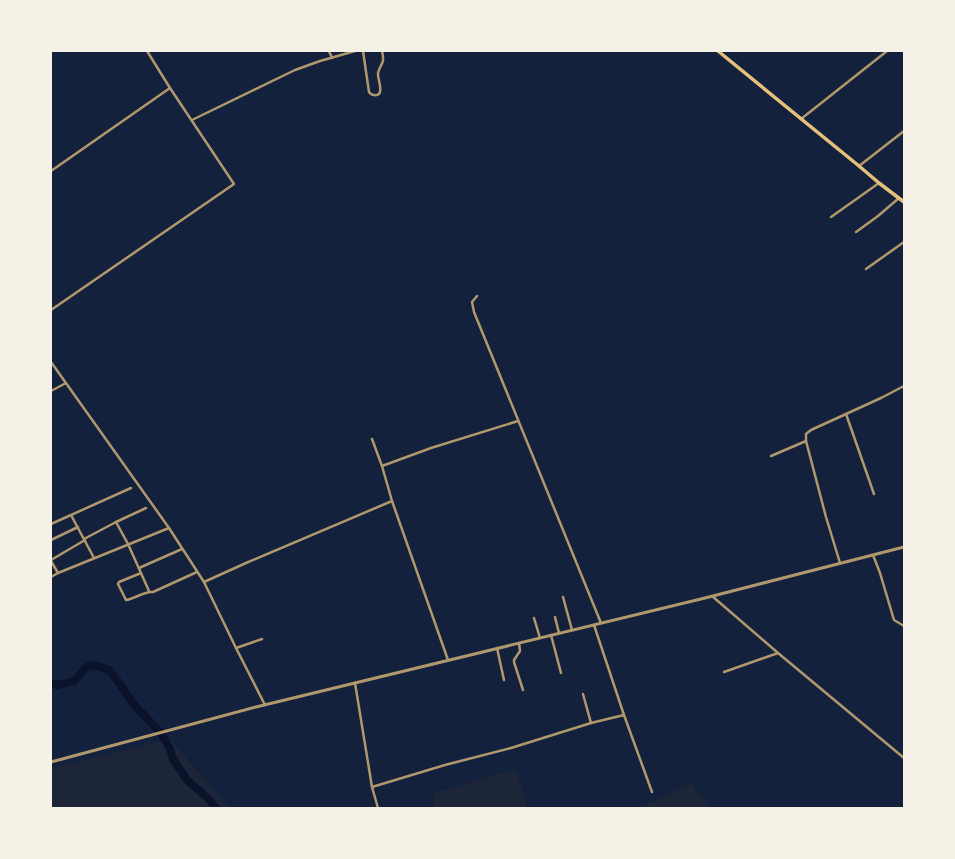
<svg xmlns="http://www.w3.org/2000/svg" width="955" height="859" viewBox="0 0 955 859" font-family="Raleway,sans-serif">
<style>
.green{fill:#1d2539}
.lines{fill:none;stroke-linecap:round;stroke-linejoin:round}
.river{stroke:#0b132b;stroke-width:8}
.minor{stroke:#b1986c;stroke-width:2.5}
.tertiary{stroke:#b1986c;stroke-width:3}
.secondary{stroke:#e5c07b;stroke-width:3.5}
</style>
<rect width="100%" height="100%" fill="#14213d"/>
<!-- green -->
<g class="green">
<polygon points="170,739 229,808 51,808 51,769"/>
<polygon points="516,769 527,807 435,808 434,793"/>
<polygon points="692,783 709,808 639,808"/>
</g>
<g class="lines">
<!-- river -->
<polyline class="river" points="51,684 57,685 74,681 81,673 85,668 92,665 98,666 109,670 115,677 134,705 161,733 170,749 173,759 187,780 209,799 216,808"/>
<!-- minor -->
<g class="minor">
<polyline points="329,51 332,58"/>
<path d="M 363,51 L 369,92 C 371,94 371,95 374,95 C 386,97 377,78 378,73 C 381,62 385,65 382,51"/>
<polyline points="801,119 887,51"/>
<polyline points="192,120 295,70 320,61 355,51"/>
<polyline points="859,166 904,131"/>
<polyline points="51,171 170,88"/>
<polyline points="831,217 879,183"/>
<polyline points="856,232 878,216 899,198"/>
<polyline points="866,269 904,242"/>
<polyline points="477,296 472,302 474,312 601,623"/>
<polyline points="51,310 234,184 170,88 147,51"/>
<polyline points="51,362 169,528 204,582 236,648 265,705"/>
<polyline points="51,391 66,383"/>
<polyline points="846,414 874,494"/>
<polyline points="372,439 382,466 392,501 448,660"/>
<polyline points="771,456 806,441"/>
<polyline points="382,466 431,448 518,421"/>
<polyline points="71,515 94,558"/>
<polyline points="116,522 128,544 149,591"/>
<polyline points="51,524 131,488"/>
<polyline points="84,539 116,522 146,508"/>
<polyline points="51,540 78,527"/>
<polyline points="873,555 880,573 894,620 904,626"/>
<polyline points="51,560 85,540"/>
<polyline points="51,561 58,573"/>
<polyline points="840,563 826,517 806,441 806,434 811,430 881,398 904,386"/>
<polyline points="139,568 182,549"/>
<path d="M 141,573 L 119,582 L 118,584 L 126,600 C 135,599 144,591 153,592 L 197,572"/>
<polyline points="51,577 58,573 169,528"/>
<polyline points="204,582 246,563 392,501"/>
<polyline points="712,596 778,653 904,758"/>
<polyline points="563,597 572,630"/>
<polyline points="555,617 559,633"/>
<polyline points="534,618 540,638"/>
<polyline points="594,625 624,715"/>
<polyline points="551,635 561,673"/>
<polyline points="519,643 520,651 514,660 514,662 523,690"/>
<polyline points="236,648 262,639"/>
<polyline points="497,648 504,680"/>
<polyline points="724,672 778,653"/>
<polyline points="355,683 372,787 378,808"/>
<polyline points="583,694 591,723"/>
<polyline points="372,787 445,765 511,748 591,723 624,715 652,792"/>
</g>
<!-- tertiary -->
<polyline class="tertiary" points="51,762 256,707 705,598 904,547"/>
<!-- secondary -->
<polyline class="secondary" points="718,51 859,166 879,183 904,202"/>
</g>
<!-- border -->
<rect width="955" height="859" fill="none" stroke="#f6f1e7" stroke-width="104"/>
</svg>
